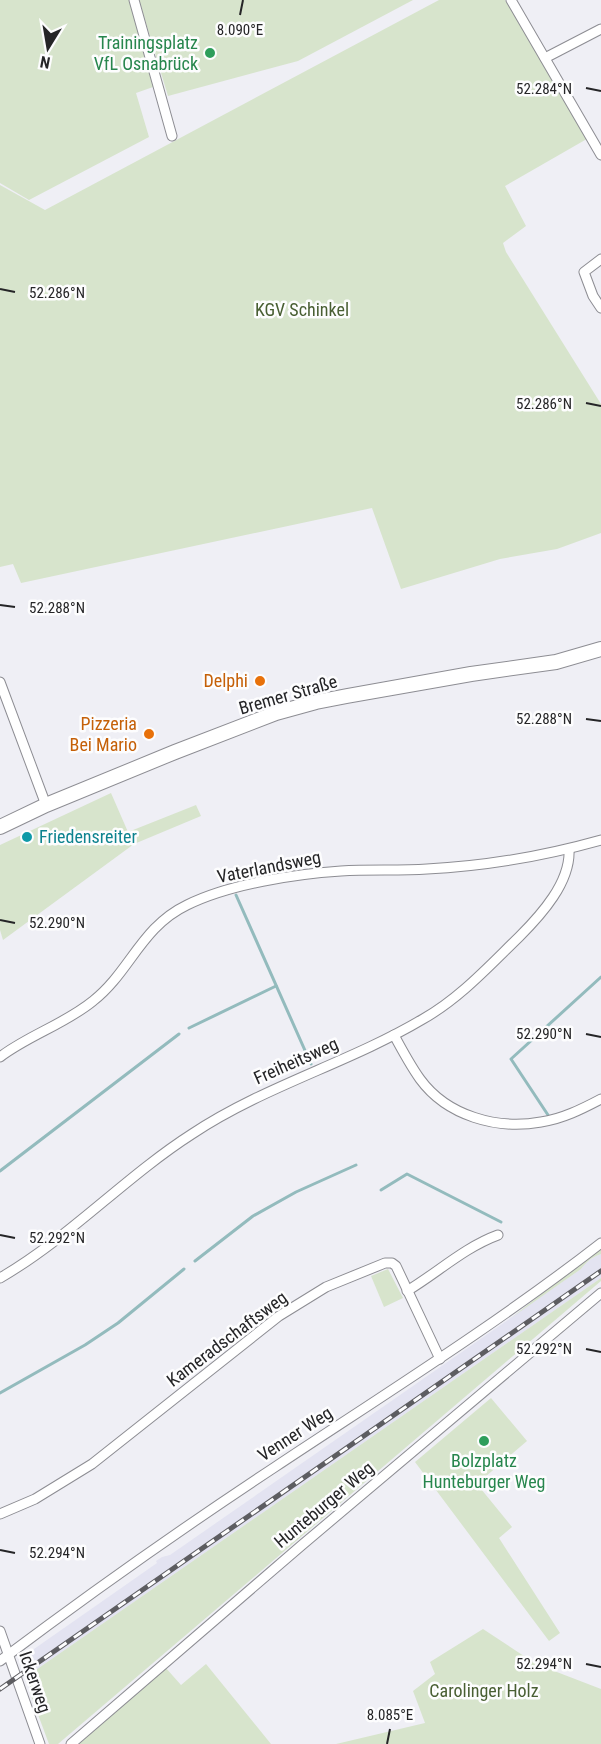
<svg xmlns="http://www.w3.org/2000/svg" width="601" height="1744" viewBox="0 0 601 1744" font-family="'Roboto Condensed',sans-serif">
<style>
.built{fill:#e3e3f1}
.green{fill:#d7e4cc}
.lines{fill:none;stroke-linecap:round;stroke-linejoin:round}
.stream{stroke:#93bbbd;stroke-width:3}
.minor-casing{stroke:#8d8d93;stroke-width:11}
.secondary-casing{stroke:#8d8d93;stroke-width:16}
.minor{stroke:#fff;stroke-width:9}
.secondary{stroke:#fff;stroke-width:14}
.rail-casing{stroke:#5d5d61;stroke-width:5}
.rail{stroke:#fdfdfe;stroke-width:3;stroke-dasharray:9;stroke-linecap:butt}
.ticks{fill:none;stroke:#252527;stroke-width:2}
.leisure-dot{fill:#2e9e5b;stroke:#fdfdfe;stroke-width:2}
.food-dot{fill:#e8710a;stroke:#fdfdfe;stroke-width:2}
.culture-dot{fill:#0f9aa8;stroke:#fdfdfe;stroke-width:2}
.labels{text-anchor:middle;stroke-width:5;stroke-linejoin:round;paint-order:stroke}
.leisure-label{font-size:18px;fill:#27864d;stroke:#fdfdfe;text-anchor:end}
.park-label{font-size:18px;fill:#495f33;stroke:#fdfdfe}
.food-label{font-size:18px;fill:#c56008;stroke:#fdfdfe;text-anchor:end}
.street-label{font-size:18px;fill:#252527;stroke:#fdfdfe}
.culture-label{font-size:18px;fill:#0d838f;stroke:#fdfdfe;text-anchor:start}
.ticks-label{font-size:15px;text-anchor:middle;fill:#252527;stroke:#fdfdfe;stroke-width:5;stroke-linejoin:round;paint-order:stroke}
</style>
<rect width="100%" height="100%" fill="#efeff5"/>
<!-- built -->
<polygon class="built" points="601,1254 601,1278 30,1674 24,1656 157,1563 156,1561 162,1557 170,1555 581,1269 585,1263 596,1256"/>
<!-- green -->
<g class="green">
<polygon points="0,0 129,0 153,87 136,93 149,137 29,200 0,183"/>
<polygon points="139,0 413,0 298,61 168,96"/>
<polygon points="439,0 505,0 592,136 505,186 526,226 503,243 506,252 601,404 601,533 557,549 500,559 401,589 372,508 21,583 13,564 0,567 0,185 45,210"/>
<polygon points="111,793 128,832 196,805 201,816 134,844 3,940 0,930 0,845"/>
<path d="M 601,1247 L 601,1254 C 592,1257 586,1262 581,1269 L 511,1318 Z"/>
<polygon points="388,1269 403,1298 384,1307 371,1276"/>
<polygon points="601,1278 601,1281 58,1744 49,1744 30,1693 30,1674"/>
<polygon points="491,1398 527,1441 477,1484 512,1527 499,1538 560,1633 549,1641 415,1462"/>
<polygon points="483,1629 536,1664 601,1689 601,1744 336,1744 425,1723 413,1691 435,1674 430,1662"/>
<polygon points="206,1664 271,1744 79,1744 165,1667 181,1685"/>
</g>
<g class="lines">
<!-- stream -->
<g class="stream">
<polyline points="236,895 311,1064"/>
<polyline points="189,1028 276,986"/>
<polyline points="548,1115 511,1059 601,977"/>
<polyline points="0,1171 179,1034"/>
<polyline points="381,1190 407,1174 501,1222"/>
<polyline points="195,1261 253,1216 296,1192 356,1165"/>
<polyline points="0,1393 85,1345 118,1323 184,1269"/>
</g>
<defs>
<g id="minor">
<polyline points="134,0 172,136"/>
<polyline points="511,0 601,155"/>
<polyline points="545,58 601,29"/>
<polyline points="601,259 584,272 593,296 601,308"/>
<polyline points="0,682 46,805"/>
<path d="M 394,1035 C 402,1050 410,1065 420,1079 C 447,1116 497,1130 541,1122 C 562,1119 582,1109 601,1099"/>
<path d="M 0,1057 C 29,1035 65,1024 93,1001 C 130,972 141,927 187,905 C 229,884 295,874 341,871 C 370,869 399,871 427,869 C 487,866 544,856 601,840"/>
<path d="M 0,1278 C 69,1238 125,1177 192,1134 C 264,1086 349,1063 423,1019 C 460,998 489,966 519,937 C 541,915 571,882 569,849"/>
<path d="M 407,1291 C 437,1273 465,1247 498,1235"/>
<polyline points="0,1514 35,1499 92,1464 279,1316 326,1287 385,1263 392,1263 396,1266 440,1359"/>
<polyline points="0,1631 40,1744"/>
<path d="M 0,1661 C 89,1594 181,1529 275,1467 C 385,1394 497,1324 601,1243"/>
<polyline points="71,1744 302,1545 601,1293"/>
</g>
<polyline id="secondary" points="0,827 46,805 175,752 276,713 316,702 347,696 471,674 556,662 601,649"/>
</defs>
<!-- minor casing -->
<use href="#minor" class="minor-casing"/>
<!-- secondary casing -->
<use href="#secondary" class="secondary-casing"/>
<!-- minor -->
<use href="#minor" class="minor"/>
<!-- secondary -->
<use href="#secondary" class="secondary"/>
<defs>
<polyline id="rail" points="0,1689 601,1271"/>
</defs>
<!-- rail casing -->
<use href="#rail" class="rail-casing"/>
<!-- rail -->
<use href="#rail" class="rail"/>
</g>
<!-- ticks -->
<path class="ticks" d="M 240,15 L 243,0M 586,88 L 601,91M 0,289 L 15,292M 586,403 L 601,406M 0,605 L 15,607M 586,719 L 601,721M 0,920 L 15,923M 586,1034 L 601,1037M 0,1235 L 15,1238M 586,1349 L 601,1352M 0,1550 L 15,1553M 586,1664 L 601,1667M 387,1744 L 390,1729"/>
<!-- markers -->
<g class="leisure-dot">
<circle cx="210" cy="53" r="6"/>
<circle cx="484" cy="1441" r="6"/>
</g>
<g class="food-dot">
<circle cx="260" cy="681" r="6"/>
<circle cx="149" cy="734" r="6"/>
</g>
<circle class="culture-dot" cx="27" cy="837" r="6"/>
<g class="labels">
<!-- leisure labels -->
<g class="leisure-label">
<text x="198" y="49">Trainingsplatz<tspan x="198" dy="21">VfL Osnabrück</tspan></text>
<text x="484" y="1467" text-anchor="middle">Bolzplatz<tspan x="484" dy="21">Hunteburger Weg</tspan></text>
</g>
<!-- park labels -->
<g class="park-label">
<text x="302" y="316">KGV Schinkel</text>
<text x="484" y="1697">Carolinger Holz</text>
</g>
<!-- food labels -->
<g class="food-label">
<text x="248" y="687">Delphi</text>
<text x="137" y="730">Pizzeria<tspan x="137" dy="21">Bei Mario</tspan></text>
</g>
<!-- street labels -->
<g class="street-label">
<text transform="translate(288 695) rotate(-16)" y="6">Bremer Straße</text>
<text transform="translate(269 867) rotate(-11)" y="6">Vaterlandsweg</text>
<text transform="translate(296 1061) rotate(-24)" y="6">Freiheitsweg</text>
<text transform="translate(227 1339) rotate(-37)" y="6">Kameradschaftsweg</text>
<text transform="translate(295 1434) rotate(-33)" y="6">Venner Weg</text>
<text transform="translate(324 1505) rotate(-40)" y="6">Hunteburger Weg</text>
<text transform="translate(35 1682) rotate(71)" y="6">Ickerweg</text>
</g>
<!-- culture labels -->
<g class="culture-label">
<text x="39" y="843">Friedensreiter</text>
</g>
</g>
<g class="ticks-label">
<text x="240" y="35">8.090°E</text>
<text x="544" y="94">52.284°N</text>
<text x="57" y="298">52.286°N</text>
<text x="544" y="409">52.286°N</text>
<text x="57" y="613">52.288°N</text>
<text x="544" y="724">52.288°N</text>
<text x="57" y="928">52.290°N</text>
<text x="544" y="1039">52.290°N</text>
<text x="57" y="1243">52.292°N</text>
<text x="544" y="1354">52.292°N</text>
<text x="57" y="1558">52.294°N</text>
<text x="544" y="1669">52.294°N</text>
<text x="390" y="1720">8.085°E</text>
</g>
<!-- north arrow -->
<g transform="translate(48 48) rotate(191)" stroke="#fdfdfe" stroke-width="4.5" paint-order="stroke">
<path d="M0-4.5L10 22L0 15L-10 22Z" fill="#252527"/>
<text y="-9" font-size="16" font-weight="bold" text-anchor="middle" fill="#252527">N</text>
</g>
</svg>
